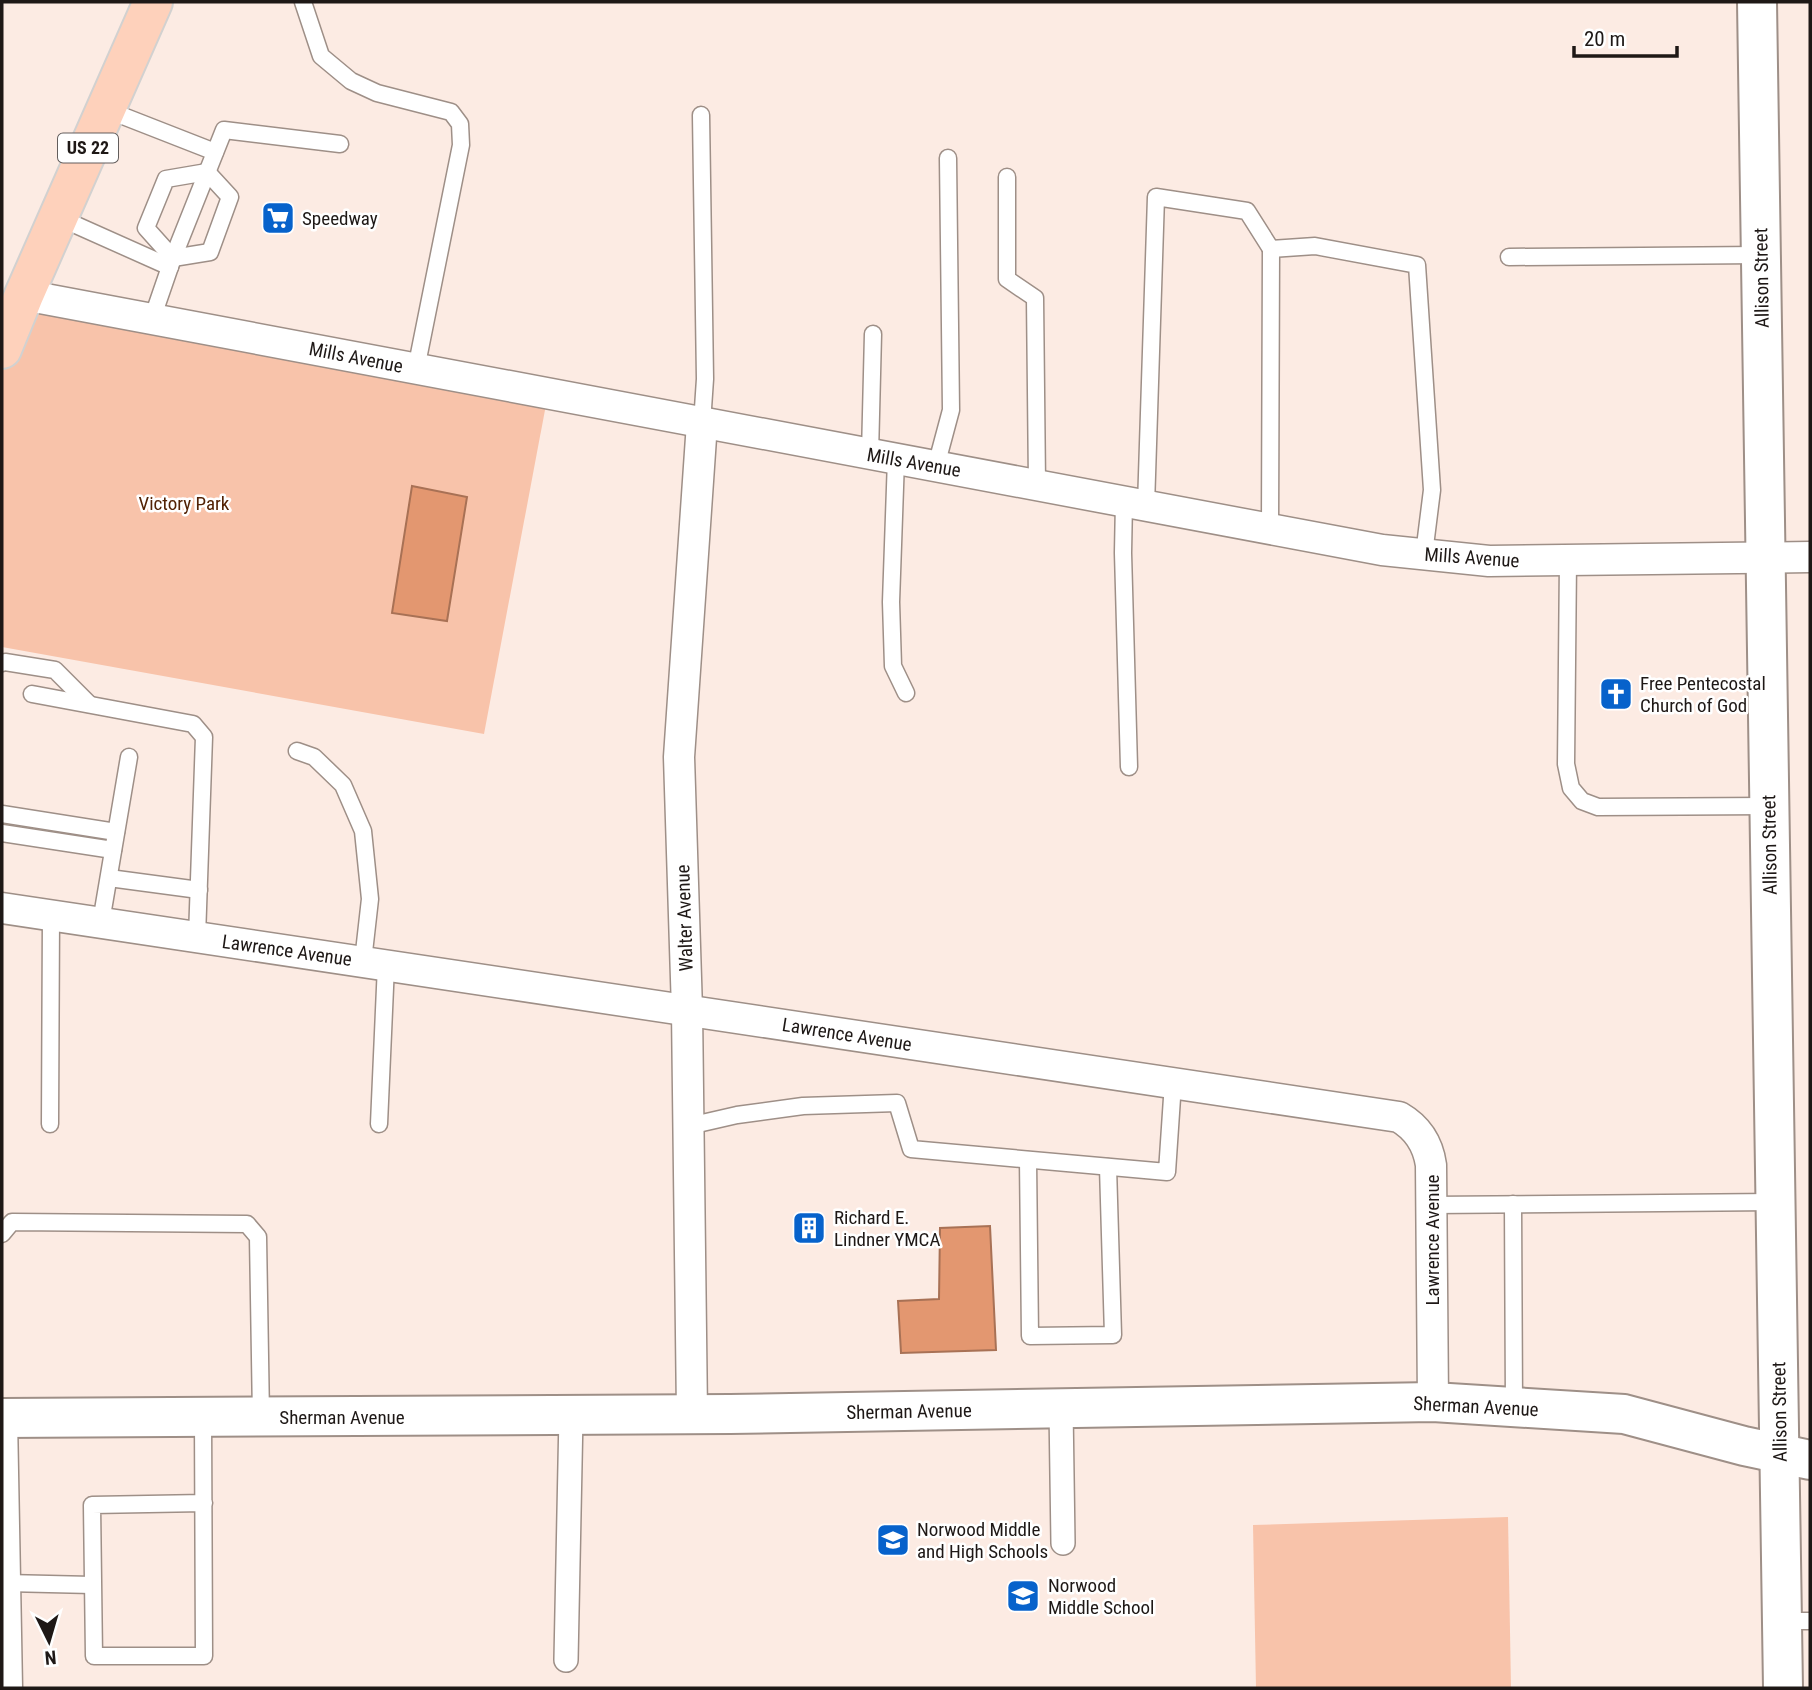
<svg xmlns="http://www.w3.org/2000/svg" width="1812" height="1690" viewBox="0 0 1812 1690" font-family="'Roboto Condensed',sans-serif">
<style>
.green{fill:#f8c3aa}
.water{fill:#e39770;stroke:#a87155;stroke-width:2}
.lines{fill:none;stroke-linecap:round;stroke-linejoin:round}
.service-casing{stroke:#9e8f87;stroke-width:19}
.pedestrian-casing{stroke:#9e8f87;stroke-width:26}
.minor-casing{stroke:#9e8f87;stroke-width:33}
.tertiary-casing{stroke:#9e8f87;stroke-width:42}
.primary-casing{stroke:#d2d1d0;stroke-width:42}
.service{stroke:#fff;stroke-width:16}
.pedestrian{stroke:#fff;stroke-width:23}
.minor{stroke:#fff;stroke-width:30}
.tertiary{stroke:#fff;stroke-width:38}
.primary{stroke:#fed1bb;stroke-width:38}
.labels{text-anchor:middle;stroke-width:5;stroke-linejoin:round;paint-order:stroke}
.shield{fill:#fff;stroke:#625d5c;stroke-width:2}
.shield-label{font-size:18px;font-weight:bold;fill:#1e1816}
.poi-label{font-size:19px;fill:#1e1816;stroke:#fff;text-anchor:start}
.street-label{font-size:19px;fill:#1e1816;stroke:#fff}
.park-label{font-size:19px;fill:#522204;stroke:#fff}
</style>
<rect width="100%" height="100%" fill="#fcebe3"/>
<!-- green -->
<g class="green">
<polygon points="24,295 548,394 484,734 2,647 2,349"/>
<polygon points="1508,1517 1511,1688 1256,1688 1253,1525"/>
</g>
<!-- water -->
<g class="water">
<polygon points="412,486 467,497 447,621 392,613"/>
<polygon points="990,1226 996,1350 901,1353 898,1301 939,1299 940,1228"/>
</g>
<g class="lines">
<defs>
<g id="service">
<polyline points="303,2 321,56 351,81 377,93 451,112 460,124 461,145 416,369"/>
<polyline points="105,109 215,152"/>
<polyline points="701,115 705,379 702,423"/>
<polygon points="207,172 230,197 210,252 173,258 146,228 166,179"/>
<polyline points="1007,177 1007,279 1035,298 1037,484"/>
<polyline points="58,217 170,267"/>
<polyline points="1509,257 1760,255"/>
<polyline points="152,319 173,258 224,130 340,144"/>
<polyline points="870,454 873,334"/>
<polyline points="896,459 891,602 893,666 906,693"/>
<polyline points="936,466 951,410 948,158"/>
<polyline points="1124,501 1123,553 1129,767"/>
<polyline points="1146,506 1156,197 1247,211 1271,249"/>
<polyline points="1270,529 1271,249 1315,246 1417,265 1432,490 1424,554"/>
<polyline points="1568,560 1566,764 1571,788 1582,801 1598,807 1768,806"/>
<polyline points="2,663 5,662 55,670 89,704"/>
<polyline points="32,694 193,724 204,737 197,937"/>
<polyline points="297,751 314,757 343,785 363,831 370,899 363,961"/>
<polyline points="2,814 116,832"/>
<polyline points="2,833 113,850"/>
<polyline points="109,878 199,890"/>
<polyline points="101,922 129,757"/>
<polyline points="50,1124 51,915"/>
<polyline points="379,1124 386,965"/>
<polyline points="689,1126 737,1115 803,1106 897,1103 911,1149 1167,1172 1173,1083"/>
<polyline points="1028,1160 1030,1336 1113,1335 1108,1167"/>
<polyline points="1513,1204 1514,1407"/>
<polyline points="1431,1205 1775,1202"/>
<polyline points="2,1234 12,1222 247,1224 258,1237 261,1417"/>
<polyline points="203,1418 204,1656 94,1656 92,1505 204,1503"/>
<polyline points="6,1583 92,1585"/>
<polyline points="1782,1621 1810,1621"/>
</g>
<g id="pedestrian">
<polyline points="1061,1408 1063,1543"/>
<polyline points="566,1660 571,1415"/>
</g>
<g id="minor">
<polyline points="24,295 1382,550 1489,561 1810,557"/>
<path d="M 2,908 L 1399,1117 C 1418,1128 1428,1144 1431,1165 L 1433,1402"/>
<polyline points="692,1414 687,1010 679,757 702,423"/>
<polyline points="2,1418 7,1688"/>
</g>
<g id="tertiary">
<path d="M 1757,2 C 1764,564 1776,1126 1783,1688"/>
<polyline points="2,1418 730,1414 1433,1402 1624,1414 1744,1446 1810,1460"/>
</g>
<polyline id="primary" points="2,349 24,295 153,2"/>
</defs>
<!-- service casing -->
<use href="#service" class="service-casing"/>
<!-- pedestrian casing -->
<use href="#pedestrian" class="pedestrian-casing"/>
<!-- minor casing -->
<use href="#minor" class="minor-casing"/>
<!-- tertiary casing -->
<use href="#tertiary" class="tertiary-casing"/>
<!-- primary casing -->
<use href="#primary" class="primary-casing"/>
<!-- service -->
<use href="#service" class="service"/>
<!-- pedestrian -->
<use href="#pedestrian" class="pedestrian"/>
<!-- minor -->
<use href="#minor" class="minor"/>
<!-- tertiary -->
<use href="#tertiary" class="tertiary"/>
<!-- primary -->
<use href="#primary" class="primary"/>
</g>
<!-- icons -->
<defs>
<symbol id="supermarket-square" viewBox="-11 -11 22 22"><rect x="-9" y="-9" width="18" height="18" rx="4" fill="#0762cb" stroke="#fff"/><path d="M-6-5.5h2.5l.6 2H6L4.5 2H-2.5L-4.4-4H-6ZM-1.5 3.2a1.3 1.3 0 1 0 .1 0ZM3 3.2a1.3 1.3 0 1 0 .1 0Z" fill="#fff"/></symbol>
<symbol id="church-square" viewBox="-11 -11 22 22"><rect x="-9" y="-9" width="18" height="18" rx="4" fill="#0762cb" stroke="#fff"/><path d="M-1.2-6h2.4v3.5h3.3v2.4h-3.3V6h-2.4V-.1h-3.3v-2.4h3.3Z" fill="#fff"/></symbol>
<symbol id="building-square" viewBox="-11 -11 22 22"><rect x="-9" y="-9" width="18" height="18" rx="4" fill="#0762cb" stroke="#fff"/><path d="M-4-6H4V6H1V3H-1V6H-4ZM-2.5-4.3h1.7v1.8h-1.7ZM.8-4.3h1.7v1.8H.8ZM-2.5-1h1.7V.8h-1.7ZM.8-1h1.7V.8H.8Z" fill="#fff"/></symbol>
<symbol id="school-square" viewBox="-11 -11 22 22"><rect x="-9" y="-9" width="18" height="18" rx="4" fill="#0762cb" stroke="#fff"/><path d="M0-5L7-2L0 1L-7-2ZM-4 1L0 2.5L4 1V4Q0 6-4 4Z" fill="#fff"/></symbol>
</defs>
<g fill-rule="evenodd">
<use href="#supermarket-square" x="259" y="199" width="38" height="38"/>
<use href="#church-square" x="1597" y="675" width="38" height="38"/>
<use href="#building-square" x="790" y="1209" width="38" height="38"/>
<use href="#school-square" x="874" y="1521" width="38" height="38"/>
<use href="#school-square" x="1004" y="1577" width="38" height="38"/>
</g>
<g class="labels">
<!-- shield labels -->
<rect class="shield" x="58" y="133.5" width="60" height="29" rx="5"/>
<g class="shield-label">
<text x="88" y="154">US 22</text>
</g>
<!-- poi labels -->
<g class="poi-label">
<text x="302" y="225">Speedway</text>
<text x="1640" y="690">Free Pentecostal<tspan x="1640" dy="22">Church of God</tspan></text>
<text x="834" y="1224">Richard E.<tspan x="834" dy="22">Lindner YMCA</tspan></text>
<text x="917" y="1536">Norwood Middle<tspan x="917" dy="22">and High Schools</tspan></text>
<text x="1048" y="1592">Norwood<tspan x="1048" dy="22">Middle School</tspan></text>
</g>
<!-- street labels -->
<g class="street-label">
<text transform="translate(1761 278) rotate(-91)" y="7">Allison Street</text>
<text transform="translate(356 357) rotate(11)" y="7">Mills Avenue</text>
<text transform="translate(914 462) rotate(10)" y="7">Mills Avenue</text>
<text transform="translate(1472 557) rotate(4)" y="7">Mills Avenue</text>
<text transform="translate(1769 845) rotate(-91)" y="7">Allison Street</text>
<text transform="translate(684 918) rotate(-92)" y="7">Walter Avenue</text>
<text transform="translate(287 950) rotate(8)" y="7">Lawrence Avenue</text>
<text transform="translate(847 1034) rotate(9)" y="7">Lawrence Avenue</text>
<text transform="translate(1432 1240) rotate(-90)" y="7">Lawrence Avenue</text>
<text transform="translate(1476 1406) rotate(3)" y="7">Sherman Avenue</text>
<text transform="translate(909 1411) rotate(-1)" y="7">Sherman Avenue</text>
<text transform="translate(1779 1412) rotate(-91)" y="7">Allison Street</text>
<text x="342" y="1424">Sherman Avenue</text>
</g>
<!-- park labels -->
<g class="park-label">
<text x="184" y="510">Victory Park</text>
</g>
</g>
<!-- border -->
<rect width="1812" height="1690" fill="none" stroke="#1e1816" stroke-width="7"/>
<!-- north arrow -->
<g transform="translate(49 1641) rotate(175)" stroke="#ffffff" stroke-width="5" paint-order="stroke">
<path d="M0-5L12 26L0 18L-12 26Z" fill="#1e1816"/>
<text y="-10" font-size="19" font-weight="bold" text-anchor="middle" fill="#1e1816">N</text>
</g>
<!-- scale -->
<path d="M1574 46v10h103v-10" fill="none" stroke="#1e1816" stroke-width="3.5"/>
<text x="1584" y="46" font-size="21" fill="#1e1816" stroke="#ffffff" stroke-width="5" paint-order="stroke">20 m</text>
</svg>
